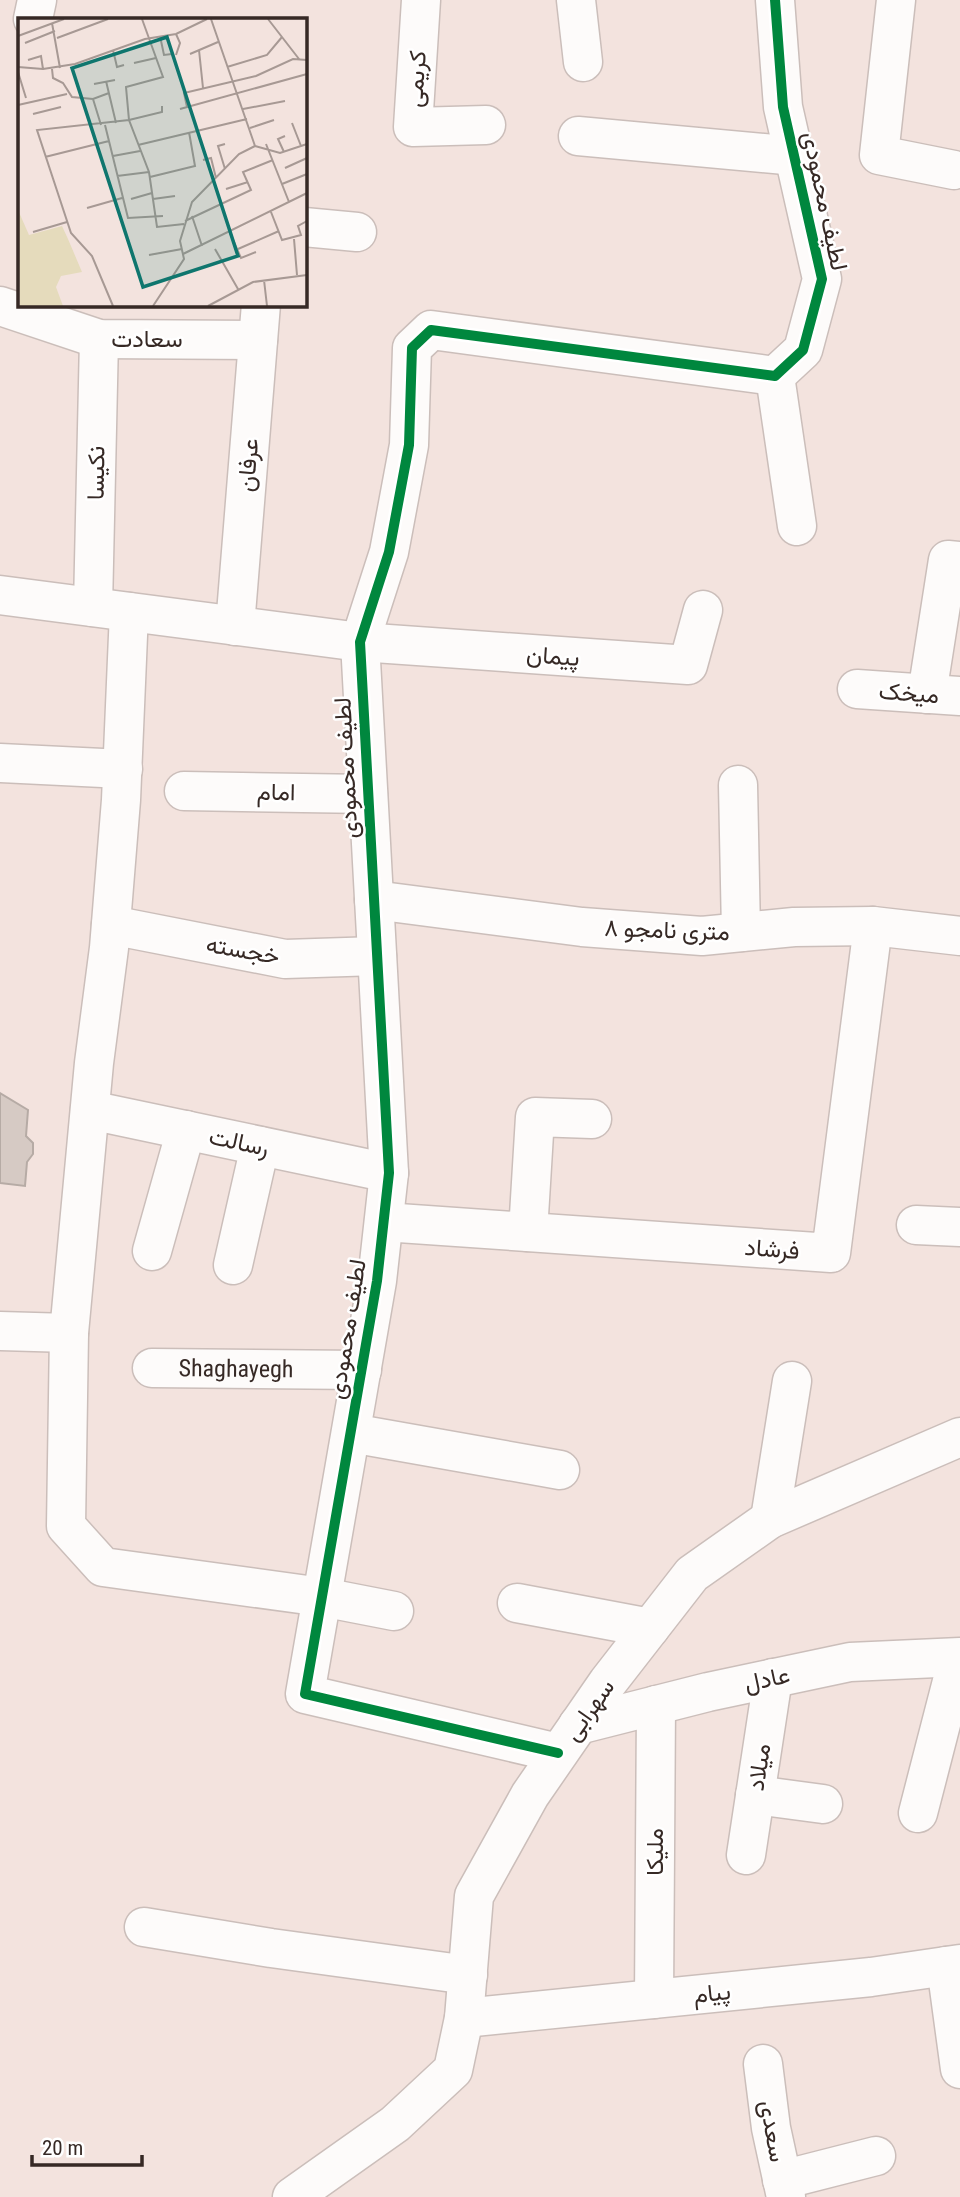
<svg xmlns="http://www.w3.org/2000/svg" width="960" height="2197" viewBox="0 0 960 2197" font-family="'Roboto Condensed',Vazirmatn,sans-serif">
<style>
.building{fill:#d6cac4;stroke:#b6aba5;stroke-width:2}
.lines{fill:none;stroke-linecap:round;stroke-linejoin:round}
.minor-casing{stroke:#cbbeba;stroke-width:41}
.minor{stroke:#fdfbfa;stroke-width:38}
.cycleway-casing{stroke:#fff;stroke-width:15}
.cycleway{stroke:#00873e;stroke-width:10}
.labels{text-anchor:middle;stroke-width:5;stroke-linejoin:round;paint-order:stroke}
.street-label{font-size:24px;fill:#362925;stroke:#fff}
.inset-road{fill:none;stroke:#a79994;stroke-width:2}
.view{fill:#0f766e;fill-opacity:0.15;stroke:#0f766e;stroke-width:3.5}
.inset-edge{fill:none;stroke:#362925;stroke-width:3.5}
</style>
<rect width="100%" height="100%" fill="#f3e3de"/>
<!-- building -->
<polygon class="building" points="0,1093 28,1110 26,1136 33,1143 33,1154 27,1162 25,1186 0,1183"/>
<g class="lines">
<defs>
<g id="minor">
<polyline points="421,0 413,127 486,125"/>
<polyline points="576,0 583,62"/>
<polyline points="896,0 879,155 954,170"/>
<polyline points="33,19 37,0"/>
<polyline points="578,136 796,156"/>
<polyline points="304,227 357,232"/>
<polyline points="0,306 99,339 258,340"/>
<polyline points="775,376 797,526"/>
<polyline points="0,595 360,642 688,665 703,610"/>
<polyline points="93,607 99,339"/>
<polyline points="129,612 121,800 109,948 94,1063 69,1333 66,1526 103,1567 322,1597 394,1611"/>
<polyline points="235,626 261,304"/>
<polyline points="857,689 960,696"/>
<polyline points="927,694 948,560 960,561"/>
<polyline points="0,763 123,769"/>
<polyline points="738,785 741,932"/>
<polyline points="184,791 368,794"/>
<polyline points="374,900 582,927 702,936 794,927 873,926 960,936"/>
<polyline points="111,925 285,959 377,956"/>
<polyline points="90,1110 389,1173"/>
<polyline points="384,1222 831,1253 873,926"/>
<polyline points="916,1225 960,1227"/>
<polyline points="528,1232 535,1117 592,1119"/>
<polyline points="152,1251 186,1130"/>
<polyline points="233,1265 260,1146"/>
<polyline points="0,1331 69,1333"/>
<path id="s1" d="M 152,1368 L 362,1370"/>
<polyline points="351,1433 560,1470"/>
<polyline points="770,1519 792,1381"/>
<polyline points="517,1603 650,1628"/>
<polyline points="578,1725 708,1692 850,1662 960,1657"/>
<polyline points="558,1753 305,1694 377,1281 389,1173 360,642 389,552 409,445 412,348 431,330 775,376 803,350 822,279 783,107 775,0"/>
<polyline points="755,1795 823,1804"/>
<polyline points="918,1813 958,1658"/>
<polyline points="746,1855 773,1678"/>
<polyline points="144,1927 271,1948 468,1975"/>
<polyline points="946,1966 960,2069"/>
<polyline points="654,1999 656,1705"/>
<polyline points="464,2018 871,1977 960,1964"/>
<polyline points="763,2064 771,2128 786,2197"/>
<polyline points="782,2180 876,2156"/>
<polyline points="292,2197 395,2124 453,2070 464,2018 474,1896 530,1795 608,1682 692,1574 770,1519 960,1437"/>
</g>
</defs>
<!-- minor casing -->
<use href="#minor" class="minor-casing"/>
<!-- minor -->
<use href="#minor" class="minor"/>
<defs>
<polyline id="cycleway" points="558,1753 305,1694 377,1281 389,1173 360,642 389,552 409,445 412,348 431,330 775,376 803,350 822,279 783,107 775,0"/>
</defs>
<!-- cycleway casing -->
<use href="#cycleway" class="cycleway-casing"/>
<!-- cycleway -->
<use href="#cycleway" class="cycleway"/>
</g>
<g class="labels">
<!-- street labels -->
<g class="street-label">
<text transform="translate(416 79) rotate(-86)" y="8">کریمی</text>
<text transform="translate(825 201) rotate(78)" y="8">لطیف محمودی</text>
<text x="147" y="347">سعادت</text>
<text transform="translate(248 465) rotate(-85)" y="8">عرفان</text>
<text transform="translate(96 473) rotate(-89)" y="8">نکیسا</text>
<text transform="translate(553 656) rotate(4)" y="8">پیمان</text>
<text transform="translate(909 693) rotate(4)" y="8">میخک</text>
<text transform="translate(346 768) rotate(-93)" y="8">لطیف محمودی</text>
<text transform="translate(276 792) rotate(1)" y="8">امام</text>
<text transform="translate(667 930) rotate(2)" y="8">۸ متری نامجو</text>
<text transform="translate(243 950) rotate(10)" y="8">خجسته</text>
<text transform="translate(239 1142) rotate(12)" y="8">رسالت</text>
<text transform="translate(772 1249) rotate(4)" y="8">فرشاد</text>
<text transform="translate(347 1329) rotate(-81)" y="8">لطیف محمودی</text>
<text dy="8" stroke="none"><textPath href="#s1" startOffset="84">Shaghayegh</textPath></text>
<text transform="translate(767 1679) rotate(-12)" y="8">عادل</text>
<text transform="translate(589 1710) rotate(-55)" y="8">سهرابی</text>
<text transform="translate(759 1767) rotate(-81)" y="8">میلاد</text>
<text transform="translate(655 1852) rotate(-90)" y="8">ملیکا</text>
<text transform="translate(712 1993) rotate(-6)" y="8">پیام</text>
<text transform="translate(773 2131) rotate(80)" y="8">سعدی</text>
</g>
</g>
<!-- overview -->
<g transform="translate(18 18)">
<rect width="289" height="289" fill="#f3e3de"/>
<path d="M 0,192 L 11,217 L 44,208 L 50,221 L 64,254 L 43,258 L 38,269 L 45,288 L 2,288 Z" fill="#e5dbbc"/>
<path class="inset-road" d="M 124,1 L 145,59 L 108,69 L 111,102 L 131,154 L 139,209 L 166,206M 193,1 L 237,128M 250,1 L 281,41M 34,5 L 42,50M 158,16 L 162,25 L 158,37M 0,18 L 46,1M 142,18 L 146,37 L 154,36M 39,20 L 90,1M 7,25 L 37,13M 95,32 L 99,49 L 106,47M 181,32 L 185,70M 172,36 L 200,24M 10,42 L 23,38 L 25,51M 116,45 L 138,40M 0,49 L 25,51 L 57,46 L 127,21 L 158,16 L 189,1M 209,49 L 249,37 L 264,19M 34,51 L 35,60 L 45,65 L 54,79 L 75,81 L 91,75M 0,54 L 8,80M 88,63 L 98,105M 76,66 L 97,62M 75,81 L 83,107M 0,87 L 49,76M 169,89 L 166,75 L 238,58 L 275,41 L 289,42M 162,91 L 289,56M 225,91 L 267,83M 15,96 L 43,89M 274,105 L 283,128M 87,107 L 110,200 L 145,198M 232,110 L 256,102M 207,126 L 200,128 L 207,151M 248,126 L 271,184M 120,127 L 229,101M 237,128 L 262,135 L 289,126M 266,134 L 260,121 L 267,118M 95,138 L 122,133M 27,139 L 91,123M 185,142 L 193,140 L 198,160M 267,150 L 289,140M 99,158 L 131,154M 132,159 L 177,148 L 171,114M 264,166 L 289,156M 208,171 L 230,164M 113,181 L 134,175M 135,181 L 157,178M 69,190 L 104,180M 253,194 L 264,222 L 283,217 L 280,208 L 289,203M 174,198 L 184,228M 167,203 L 233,172 L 225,154 L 255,142M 15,214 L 49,204M 212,215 L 223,240 L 238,234M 276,221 L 279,257M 197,231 L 220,271M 220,231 L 261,213M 165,236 L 289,175M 131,237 L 164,231M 246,262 L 249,288M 95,288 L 74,238 L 53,215 L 19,112 L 111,102 L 144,94 L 144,88M 135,288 L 166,241 L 162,223 L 174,184 L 221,136 L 237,128M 190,288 L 235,264 L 289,257"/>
<path class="view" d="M 149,19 L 220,238 L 125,269 L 54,50 Z"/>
<rect width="289" height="289" class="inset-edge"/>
</g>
<!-- scale -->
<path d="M32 2155v10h110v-10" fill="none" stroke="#362925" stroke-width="3.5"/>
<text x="42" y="2155" font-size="21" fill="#362925" stroke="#ffffff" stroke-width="5" paint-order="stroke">20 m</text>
</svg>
